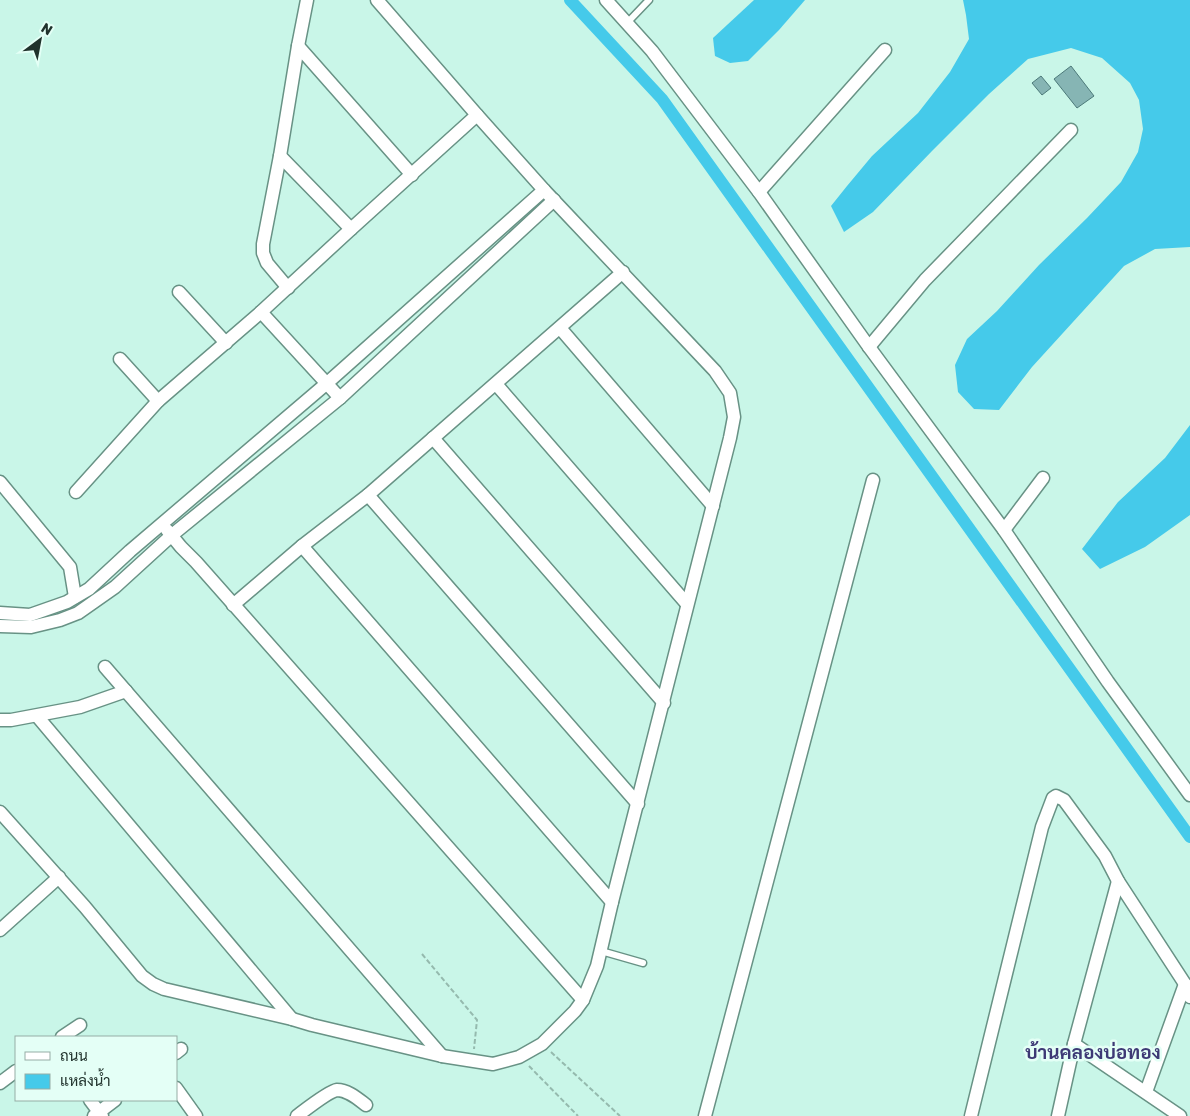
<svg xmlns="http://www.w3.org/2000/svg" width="1190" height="1116" viewBox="0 0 1190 1116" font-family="Rubik,Sarabun,sans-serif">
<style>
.water{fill:#45caea}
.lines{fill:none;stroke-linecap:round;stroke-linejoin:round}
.canal{stroke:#45caea;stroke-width:12}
.building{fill:#86b5b4;stroke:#4c7979}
.lane-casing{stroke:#689285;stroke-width:9}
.street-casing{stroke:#689285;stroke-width:15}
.path{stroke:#95baae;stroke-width:2;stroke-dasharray:5 2.5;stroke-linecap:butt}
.lane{stroke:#fff;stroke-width:6}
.street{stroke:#fff;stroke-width:12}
.labels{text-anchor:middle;stroke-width:5;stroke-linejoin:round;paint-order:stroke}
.quarter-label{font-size:19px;font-weight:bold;fill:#3d3975;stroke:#e4fff6}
</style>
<rect width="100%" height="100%" fill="#c9f6e8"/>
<!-- water -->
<g class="water">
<polygon points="754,0 805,0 779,30 748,61 730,63 715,56 713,38"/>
<polygon points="963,0 1190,0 1190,247 1155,249 1124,266 1032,367 999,410 974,409 958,392 955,365 967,339 997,311 1039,265 1087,218 1121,182 1138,152 1143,129 1139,100 1130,83 1102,58 1071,48 1028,59 989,94 932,151 873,212 844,232 831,206 847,186 872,156 918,113 950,72 969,39 966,15"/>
<polygon points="1190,425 1190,515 1145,547 1100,569 1082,549 1118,502 1165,458"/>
</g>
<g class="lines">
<!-- canal -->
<polyline class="canal" points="570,0 662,99 1190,837"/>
</g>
<!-- building -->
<g class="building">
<polygon points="1071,66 1094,96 1077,108 1054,79"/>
<polygon points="1041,76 1051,88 1042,95 1032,83"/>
</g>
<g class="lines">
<defs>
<g id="lane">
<polyline points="627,23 649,0"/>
<polyline points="601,951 643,963"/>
</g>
<g id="street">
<polyline points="606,0 652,51 759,192 869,347 1004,530 1108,682 1190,795"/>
<polyline points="298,46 412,175"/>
<polyline points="280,156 351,229"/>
<polyline points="759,192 885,50"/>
<polyline points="288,288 267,263 263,253 263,244 280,156 298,46 307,0"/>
<polyline points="179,292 226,343"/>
<polyline points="261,312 340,398"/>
<polyline points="560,328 713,506"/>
<polyline points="869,347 925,280 1071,130"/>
<polyline points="120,359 158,401"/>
<polyline points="496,384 687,604"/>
<polyline points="433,438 664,703"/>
<polyline points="0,482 70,567 75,597"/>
<polyline points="76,492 158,401 261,312 351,229 477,115"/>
<polyline points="368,495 638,804"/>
<polyline points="167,530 181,547 196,562 583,1000"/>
<polyline points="1004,530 1043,478"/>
<polyline points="302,546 612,902"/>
<polyline points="233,605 302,546 368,495 623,272"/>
<polyline points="0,613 30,615 67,602 89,589 130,551 326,384 544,190"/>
<polyline points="0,626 31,627 60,620 78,613 115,587 172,535 340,398 554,200"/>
<polyline points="105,667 442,1056"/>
<polyline points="37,716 292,1019"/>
<polyline points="0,720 11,720 80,707 126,691"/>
<polyline points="0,812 85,907 142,976 153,984 164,989 292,1019 312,1025 442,1056 493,1064 519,1057 542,1044 575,1011 583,1000 597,966 612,902 730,438 734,417 730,393 715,371 544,190 477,115 377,0"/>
<polyline points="0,930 59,877"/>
<polyline points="62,1037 80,1025"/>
<polyline points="1074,1044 1180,1116"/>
<polyline points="176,1053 181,1049"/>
<polyline points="0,1083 16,1071"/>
<polyline points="176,1088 196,1116"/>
<polyline points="1146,1092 1185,984"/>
<polyline points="90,1100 102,1116"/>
<polyline points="94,1116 115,1100"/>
<path d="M 297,1116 C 305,1110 329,1091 337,1090 C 348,1090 358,1099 366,1105"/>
<polyline points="705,1116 873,480"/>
<polyline points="971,1116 1042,827 1053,798 1056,796 1064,800 1105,856 1118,881 1185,984 1190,997"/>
<polyline points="1058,1116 1074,1044 1118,881"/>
</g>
</defs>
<!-- lane casing -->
<use href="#lane" class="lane-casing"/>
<!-- street casing -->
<use href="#street" class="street-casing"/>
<!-- path -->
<g class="path">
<polyline points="422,954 477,1020 474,1049"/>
<polyline points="551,1052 620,1116"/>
<polyline points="529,1066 578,1116"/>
</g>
<!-- lane -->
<use href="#lane" class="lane"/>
<!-- street -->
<use href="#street" class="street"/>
</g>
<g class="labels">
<!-- quarter labels -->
<g class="quarter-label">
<text x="1093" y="1059">บ้านคลองบ่อทอง</text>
</g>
</g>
<!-- legend -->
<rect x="15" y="1036" width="162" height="65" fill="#e4fff6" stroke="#96ada5"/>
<rect x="25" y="1052" width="25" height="8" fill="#ffffff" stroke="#96ada5"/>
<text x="60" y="1061" font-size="15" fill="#20322c">ถนน</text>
<rect x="25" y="1074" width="25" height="15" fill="#45caea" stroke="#96ada5"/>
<text x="60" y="1086" font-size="15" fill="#20322c">แหล่งน้ำ</text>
<!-- north arrow -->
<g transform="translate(40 40) rotate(32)" stroke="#e4fff6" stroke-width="4" paint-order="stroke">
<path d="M0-4L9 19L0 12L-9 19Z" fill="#20322c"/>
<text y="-8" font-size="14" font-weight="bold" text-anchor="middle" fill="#20322c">N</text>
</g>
</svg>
